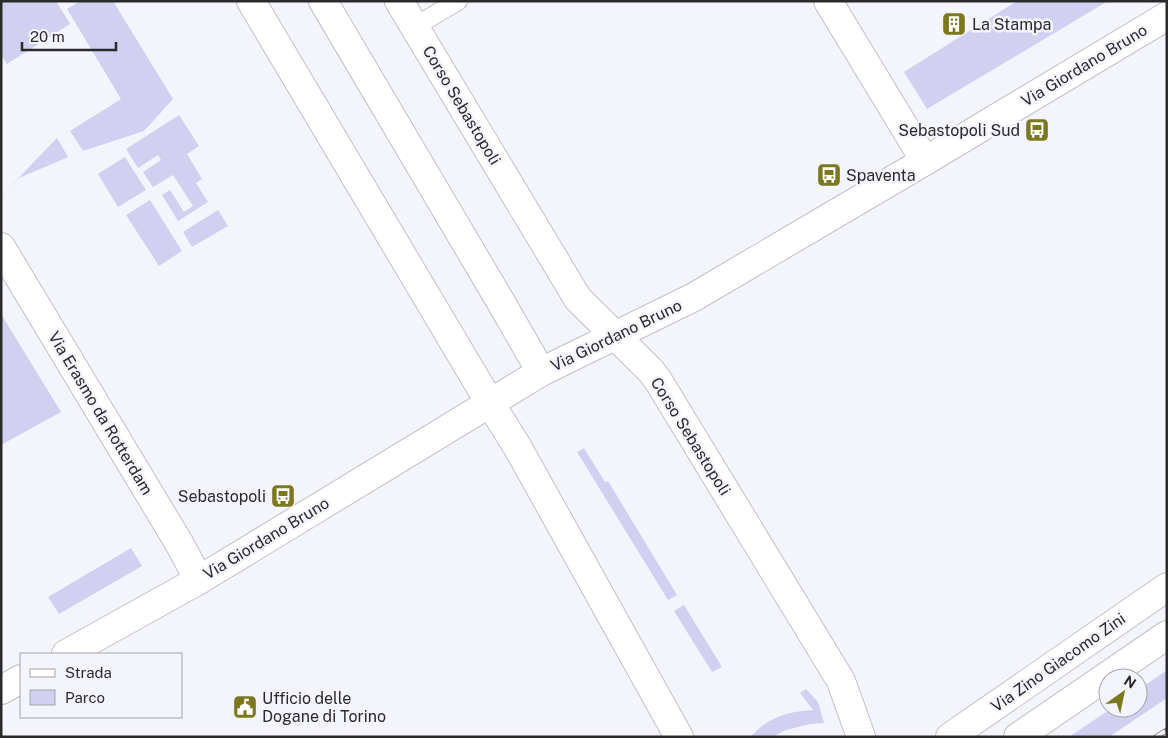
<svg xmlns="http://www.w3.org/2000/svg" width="1168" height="738" viewBox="0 0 1168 738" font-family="'Public Sans',sans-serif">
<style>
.green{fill:#d2d0f1}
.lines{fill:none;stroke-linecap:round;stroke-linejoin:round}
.service-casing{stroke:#c0c0c9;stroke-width:20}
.minor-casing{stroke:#c0c0c9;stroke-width:30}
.tertiary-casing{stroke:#c0c0c9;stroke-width:30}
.service{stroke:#fff;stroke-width:18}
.minor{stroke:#fff;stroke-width:28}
.tertiary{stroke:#fff;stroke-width:28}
.rail-casing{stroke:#7c7c81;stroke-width:5.5}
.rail{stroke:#f4f4fd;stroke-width:4;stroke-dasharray:11;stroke-linecap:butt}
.labels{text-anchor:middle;stroke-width:5;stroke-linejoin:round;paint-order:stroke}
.poi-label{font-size:16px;fill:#2a2a2d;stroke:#f4f4fd;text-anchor:start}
.street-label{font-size:16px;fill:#2a2a2d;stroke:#f4f4fd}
</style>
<rect width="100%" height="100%" fill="#f4f4fd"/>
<!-- green -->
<g class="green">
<polygon points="1,1 56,1 70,24 7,64 1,55"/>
<polygon points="80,1 113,1 173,99 144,131 83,151 70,131 121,99 67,9"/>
<polygon points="1017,1 1108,1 927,109 904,72"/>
<polygon points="179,115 199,146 187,154 202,179 196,183 208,202 178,221 162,195 170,190 184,212 193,206 173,175 153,187 143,172 161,160 158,155 138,168 126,149"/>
<polygon points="57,138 68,157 19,178 2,195"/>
<polygon points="125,157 146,190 118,207 98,174"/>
<polygon points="150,200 182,251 159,266 126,215"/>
<polygon points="218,210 228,226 192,247 183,232"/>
<polygon points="1,314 61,412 1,445"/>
<polygon points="584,448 605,482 608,481 677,595 668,600 577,452"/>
<polygon points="131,548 142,566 59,614 48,597"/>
<polygon points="684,605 722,667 712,672 674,611"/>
<polygon points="1167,670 1167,698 1109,737 1069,737 1112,708 1138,708 1138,690"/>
<path d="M 806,689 L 818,702 L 824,723 L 810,724 L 786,730 L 772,737 L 750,737 C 769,717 786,712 813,710 L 800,693 Z"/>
</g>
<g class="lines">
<defs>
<polyline id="service" points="414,27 458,1"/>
<g id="minor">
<polyline points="251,1 490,403 518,448 679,737"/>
<polyline points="323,1 502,304 541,372"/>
<polyline points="399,1 578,299 651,371 659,382 841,681 861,737"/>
<polyline points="828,1 925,161"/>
<polyline points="1,247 179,543 199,580"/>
<polyline points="66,654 199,580 541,372 694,297 925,161 1167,16"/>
<polyline points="1,690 21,679"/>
</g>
<g id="tertiary">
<polyline points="950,737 1167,587"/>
<polyline points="1018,737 1167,635"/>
</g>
</defs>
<!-- service casing -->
<use href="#service" class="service-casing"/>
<!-- minor casing -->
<use href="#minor" class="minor-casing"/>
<!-- tertiary casing -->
<use href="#tertiary" class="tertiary-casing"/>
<!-- service -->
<use href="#service" class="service"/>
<!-- minor -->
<use href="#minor" class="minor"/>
<!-- tertiary -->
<use href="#tertiary" class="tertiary"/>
<defs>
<polyline id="rail" points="1156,737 1167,730"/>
</defs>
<!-- rail casing -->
<use href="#rail" class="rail-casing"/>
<!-- rail -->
<use href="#rail" class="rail"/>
</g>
<!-- icons -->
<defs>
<symbol id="building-square" viewBox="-11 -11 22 22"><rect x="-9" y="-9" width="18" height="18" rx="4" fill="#7b781e" stroke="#f4f4fd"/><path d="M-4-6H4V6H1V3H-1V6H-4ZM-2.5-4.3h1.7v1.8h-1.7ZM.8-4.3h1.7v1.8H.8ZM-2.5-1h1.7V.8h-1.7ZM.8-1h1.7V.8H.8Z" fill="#fff"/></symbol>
<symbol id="bus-square" viewBox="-11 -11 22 22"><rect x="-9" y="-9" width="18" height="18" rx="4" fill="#7b781e" stroke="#f4f4fd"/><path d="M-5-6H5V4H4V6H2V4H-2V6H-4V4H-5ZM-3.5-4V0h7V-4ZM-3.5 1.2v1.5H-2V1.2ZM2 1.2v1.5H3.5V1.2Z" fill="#fff"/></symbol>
<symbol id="civic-square" viewBox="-11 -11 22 22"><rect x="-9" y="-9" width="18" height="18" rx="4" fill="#7b781e" stroke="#f4f4fd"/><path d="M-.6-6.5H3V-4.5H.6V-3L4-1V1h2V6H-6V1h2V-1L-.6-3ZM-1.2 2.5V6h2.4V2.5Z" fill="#fff"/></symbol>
</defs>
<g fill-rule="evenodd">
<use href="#building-square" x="940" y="10" width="28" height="28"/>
<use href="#bus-square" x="1023" y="116" width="28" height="28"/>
<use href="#bus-square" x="815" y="161" width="28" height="28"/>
<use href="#bus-square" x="269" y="482" width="28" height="28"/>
<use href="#civic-square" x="231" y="693" width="28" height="28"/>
</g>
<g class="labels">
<!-- poi labels -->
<g class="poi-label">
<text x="972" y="30">La Stampa</text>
<text x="1020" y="136" text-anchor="end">Sebastopoli Sud</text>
<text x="846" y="181">Spaventa</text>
<text x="266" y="502" text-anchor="end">Sebastopoli</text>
<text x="262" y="704">Ufficio delle<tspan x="262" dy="18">Dogane di Torino</tspan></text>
</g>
<!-- street labels -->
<g class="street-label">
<text transform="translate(1084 65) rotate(-31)" y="6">Via Giordano Bruno</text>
<text transform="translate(462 105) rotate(59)" y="6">Corso Sebastopoli</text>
<text transform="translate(616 335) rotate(-26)" y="6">Via Giordano Bruno</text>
<text transform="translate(101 413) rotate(59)" y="6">Via Erasmo da Rotterdam</text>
<text transform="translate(691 436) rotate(58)" y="6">Corso Sebastopoli</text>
<text transform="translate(266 538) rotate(-31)" y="6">Via Giordano Bruno</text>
<text transform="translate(1058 662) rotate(-35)" y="6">Via Zino Giacomo Zini</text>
</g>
</g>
<!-- border -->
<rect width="1168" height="738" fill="none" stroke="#2a2a2d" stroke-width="5"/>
<!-- legend -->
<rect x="20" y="653" width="162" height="65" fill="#f4f4fd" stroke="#a3a3aa"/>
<rect x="30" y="669" width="25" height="8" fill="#ffffff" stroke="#a3a3aa"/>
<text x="65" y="678" font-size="15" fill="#2a2a2d">Strada</text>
<rect x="30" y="690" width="25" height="15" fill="#d2d0f1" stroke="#a3a3aa"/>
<text x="65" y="703" font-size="15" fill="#2a2a2d">Parco</text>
<!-- north arrow -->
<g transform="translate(1123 693) rotate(33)"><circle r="24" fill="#f4f4fd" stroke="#a3a3aa"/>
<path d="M0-4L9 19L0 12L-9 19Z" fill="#7b781e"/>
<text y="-8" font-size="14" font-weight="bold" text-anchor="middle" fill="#2a2a2d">N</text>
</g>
<!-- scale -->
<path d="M22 42v8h94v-8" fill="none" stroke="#2a2a2d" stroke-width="2.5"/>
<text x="30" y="42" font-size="15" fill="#2a2a2d" stroke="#f4f4fd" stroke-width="4" paint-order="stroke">20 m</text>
</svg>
